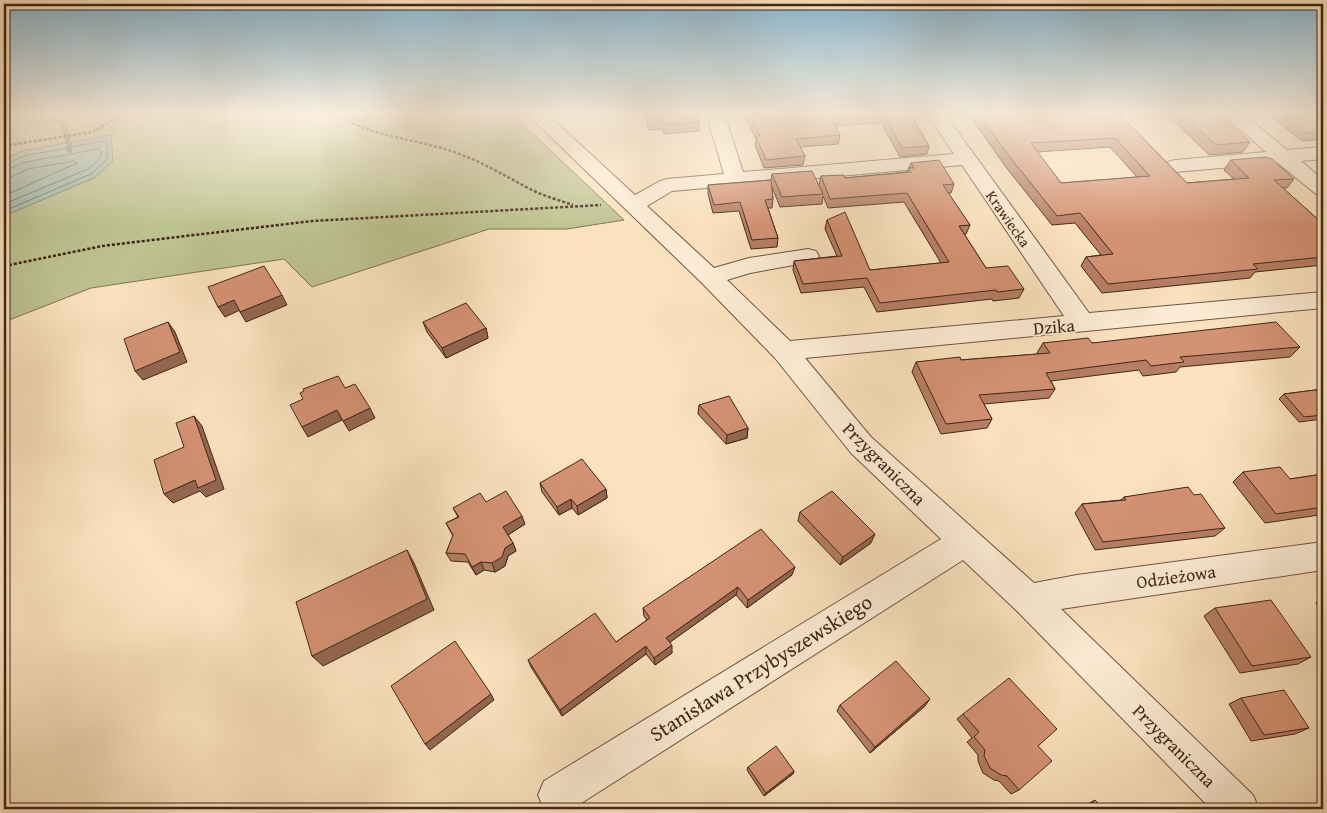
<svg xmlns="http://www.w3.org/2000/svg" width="1327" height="813" viewBox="0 0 1327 813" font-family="'Gentium Book Plus',serif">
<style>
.green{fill:#bec392;stroke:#807454}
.water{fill:#9fbeb1;stroke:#7a8173}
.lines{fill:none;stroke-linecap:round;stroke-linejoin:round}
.shore{stroke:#707264;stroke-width:1}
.stream{fill:#7a8173;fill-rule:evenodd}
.minor-casing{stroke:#705540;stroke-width:2}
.path{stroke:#422616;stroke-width:2.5;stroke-dasharray:3 2;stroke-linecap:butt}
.minor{fill:#fcecd5;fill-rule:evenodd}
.wall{fill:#b67e64;stroke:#422616;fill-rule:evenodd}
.shaded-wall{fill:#946651;stroke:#422616}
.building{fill:#d49274;stroke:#422616;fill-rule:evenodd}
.labels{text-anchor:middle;stroke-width:4;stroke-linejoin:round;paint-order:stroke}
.far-street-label{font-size:15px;fill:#422616;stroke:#fcecd5}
.street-label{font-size:18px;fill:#422616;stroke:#fcecd5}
.near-street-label{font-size:21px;fill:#422616;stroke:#fcecd5}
</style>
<rect width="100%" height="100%" fill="#fbe2bf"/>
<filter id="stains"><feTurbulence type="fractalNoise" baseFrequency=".004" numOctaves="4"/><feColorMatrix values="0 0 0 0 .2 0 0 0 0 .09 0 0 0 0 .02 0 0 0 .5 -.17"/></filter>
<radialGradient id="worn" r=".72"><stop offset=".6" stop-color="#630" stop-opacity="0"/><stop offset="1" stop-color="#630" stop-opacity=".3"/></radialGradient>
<!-- green -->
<polygon class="green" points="4,113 511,113 624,220 567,229 489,229 312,287 284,259 91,288 9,320 4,333"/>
<!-- water -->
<polygon class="water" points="111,135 113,161 94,178 4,216 4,160 22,151"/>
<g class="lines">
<!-- shore -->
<g class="shore">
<polyline points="4,165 24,156 104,141 107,143 107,159 91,174 4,211"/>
<polyline points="4,171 26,162 98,149 101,151 101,157 88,169 4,204"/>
<polyline points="4,178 11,177 28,169 74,161 77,163 4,196"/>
</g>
<!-- stream -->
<polygon class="stream" points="45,113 51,113 52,116 64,122 72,143 72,153 67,152 66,143 59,123 48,118"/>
<defs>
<g id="minor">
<path d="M 526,113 L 546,113 L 635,195 L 660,181 L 667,179 L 724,174 L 706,113 L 724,113 L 743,172 L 954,154 L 926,113 L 944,113 L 1089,313 L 1323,292 L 1323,308 L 805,358 L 871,437 L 1034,583 L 1077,575 L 1323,542 L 1323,570 L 1061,609 L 1253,795 L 1259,809 L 1211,809 L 1017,611 L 963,560 L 572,809 L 544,809 L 538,795 L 544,781 L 941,539 L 851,453 L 775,358 L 702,283 ZM 962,165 L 1064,316 L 790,341 L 727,280 L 750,273 L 816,261 L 819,256 L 816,251 L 808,249 L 749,258 L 714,268 L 647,206 L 672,191 Z"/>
<polygon points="1222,113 1242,113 1287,150 1323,147 1323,159 1301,161 1323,180 1323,196 1316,194 1278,163 1175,172 1168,170 1165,166 1168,162 1175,160 1266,152"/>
</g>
</defs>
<!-- minor casing -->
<use href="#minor" class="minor-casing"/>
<!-- path -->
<g class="path">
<path d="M 335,113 C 372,139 420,138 462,155 C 486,164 507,177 530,189 C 543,196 559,200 573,205"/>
<polyline points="4,146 92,132 125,113"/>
<polyline points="4,266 102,246 312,221 601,205"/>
</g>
<!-- minor -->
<use href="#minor" class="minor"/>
</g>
<!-- wall -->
<g class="wall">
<polygon points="645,113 696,113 699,122 699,131 664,134 663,129 649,130"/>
<polygon points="747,113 910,113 929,146 927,154 900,157 881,123 835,126 840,135 838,144 800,147 805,156 803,165 764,168 755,145 756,139 746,119"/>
<path d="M 968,113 L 1118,113 L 1187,183 L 1234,179 L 1224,170 L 1231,160 L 1294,179 L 1287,188 L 1283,188 L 1323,224 L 1323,265 L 1255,272 L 1250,278 L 1102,293 L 1081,266 L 1086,257 L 1101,255 L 1075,223 L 1052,225 L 1005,166 ZM 1110,147 L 1137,177 L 1061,183 L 1037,152 Z"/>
<polygon points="1166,113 1218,113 1250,142 1243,152 1209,155"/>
<polygon points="1266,113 1323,113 1323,139 1302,141"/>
<polygon points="911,163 954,184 951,193 948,193 970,225 966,234 964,234 986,268 1024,289 1019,298 993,301 992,299 877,312 864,287 801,293 793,270 794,261 837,256 825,229 827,220 870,270 941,263 904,202 828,208 823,196 822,204 780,207 772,187 773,199 772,208 768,208 778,238 777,247 751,249 739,211 713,213 708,194 708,185 771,180 772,174 819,185 821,176 845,178 907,172"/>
<polygon points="423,322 486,328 488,338 446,358 427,332"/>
<polygon points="1043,343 1092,343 1300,347 1290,357 1180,367 1176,372 1143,376 1139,370 1051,381 1055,389 1049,398 984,404 992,419 987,428 941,434 912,372 916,362 961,360 1038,354 1037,353"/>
<polygon points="1323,389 1323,419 1299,422 1279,399 1284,394"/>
<polygon points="699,405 748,428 747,438 726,444 698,414"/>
<polygon points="1243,472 1290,479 1323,474 1323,520 1319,515 1265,523 1233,482"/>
<polygon points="540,483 606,489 607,498 578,515 572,508 559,515 542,492"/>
<polygon points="1194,495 1225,528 1215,536 1095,550 1075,513 1082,504 1121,500 1124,497"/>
<polygon points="486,502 525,524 508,535 513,543 516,551 508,556 505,566 495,572 484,570 476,575 468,562 451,561 446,553 453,536 446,523 458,517 453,508"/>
<polygon points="800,512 871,543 840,565 798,521"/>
<polygon points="792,575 747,608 736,595 670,642 672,653 655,665 646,654 562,716 531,667 528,660 616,642 647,620 644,616 643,608"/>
<polygon points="1323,598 1323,613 1316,603"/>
<polygon points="1215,608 1311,657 1298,664 1240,673 1204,616"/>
<polygon points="1241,698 1309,728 1295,734 1251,741 1229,704"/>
<polygon points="840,705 925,706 870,753 837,711"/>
<polygon points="963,714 1038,746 1019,790 1011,794 999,781 994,780 983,773 978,761 978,755 967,742 972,738 957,719"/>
<polygon points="748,767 794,771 793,774 764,796 747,770"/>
<polygon points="1095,800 1104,809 1081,809 1086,805"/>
</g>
<!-- shaded-wall -->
<g class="shaded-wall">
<polygon points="282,295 287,305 246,322 240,312"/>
<polygon points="234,300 240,310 225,317 218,307"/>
<polygon points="168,322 175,332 187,362 143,380 135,371"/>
<polygon points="486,328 488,338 446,358 442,348"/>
<polygon points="370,408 375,418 349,431 343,421"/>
<polygon points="337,410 342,420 308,437 302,427"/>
<polygon points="194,416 202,426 224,489 206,497 200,491 173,503 164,494 195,480"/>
<polygon points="748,428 747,438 726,444 727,435"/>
<polygon points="606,489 607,498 578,515 577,506"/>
<polygon points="571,499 572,508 559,515 557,507"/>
<polygon points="522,516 525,524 506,536 503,527"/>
<polygon points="875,534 871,543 840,565 843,557"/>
<polygon points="513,543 516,551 508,556 505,566 495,572 492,563 505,548"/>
<polygon points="407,550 414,563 434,610 323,666 312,656"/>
<polygon points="481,562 484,570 476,575 472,567"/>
<polygon points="795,567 792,575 747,608 748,600"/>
<polygon points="738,587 736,595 666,645 666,638"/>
<polygon points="672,645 672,653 655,665 654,658"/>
<polygon points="646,646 646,654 562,716 560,710"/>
<polygon points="491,694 494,700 430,750 425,744"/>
<polygon points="930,699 925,706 870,753 875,747"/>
<polygon points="794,771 793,774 764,796 766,793"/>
</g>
<!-- building -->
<g class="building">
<polygon points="647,113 696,113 699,122 664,125 663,119 649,120"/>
<polygon points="748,113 910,113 929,146 902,148 883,114 830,117 840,135 796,139 805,156 766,160 756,137 760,136"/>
<path d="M 977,113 L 1118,113 L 1187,183 L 1249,178 L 1231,160 L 1266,157 L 1272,159 L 1294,179 L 1274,180 L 1323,224 L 1323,257 L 1253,264 L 1258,269 L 1108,284 L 1086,257 L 1113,254 L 1080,213 L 1057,216 L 1009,156 ZM 1115,138 L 1150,176 L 1061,183 L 1031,143 Z"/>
<polygon points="1182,113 1218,113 1250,142 1216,145"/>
<polygon points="1280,113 1323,113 1323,132 1307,133"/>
<polygon points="939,160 954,184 943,185 970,225 959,226 986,268 1008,266 1024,289 997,292 996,290 880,303 867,278 803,284 794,261 842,256 827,220 845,212 870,270 949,262 907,193 830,199 821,176 844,175 845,178 911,172 908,168 914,168 911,163"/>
<polygon points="812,171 823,194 782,197 772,174"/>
<polygon points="771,180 773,199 765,200 778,238 752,240 740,202 714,205 708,185"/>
<polygon points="264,266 282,295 240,312 234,300 218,307 208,287"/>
<polygon points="466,303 486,328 442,348 423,322"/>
<polygon points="168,322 180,352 135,371 124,339"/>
<polygon points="1276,322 1300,347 1180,357 1184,362 1151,366 1146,360 1046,373 1055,389 979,395 992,419 946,424 916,362 960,357 961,360 1050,353 1043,343 1088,338 1092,343"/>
<polygon points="338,376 345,388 355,384 370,408 343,421 337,410 302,427 290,405 303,399 300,393 304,391 303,389"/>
<polygon points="1323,389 1323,415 1304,417 1284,394"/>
<polygon points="729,396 748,428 727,435 699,405"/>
<polygon points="194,416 216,480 198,488 195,480 164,494 154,460 184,447 176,423"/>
<polygon points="582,459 606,489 577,506 571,499 557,507 540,483"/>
<polygon points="1280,467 1290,479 1323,474 1323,507 1276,514 1243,472"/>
<polygon points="1188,487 1194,495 1201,494 1225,528 1103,542 1082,504 1126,500 1124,497"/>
<polygon points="506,491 522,516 503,527 513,543 505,548 502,557 492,563 481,562 472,567 465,554 446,553 453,535 446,523 459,517 453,508 480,493 486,502"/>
<polygon points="832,491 875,534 843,557 800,512"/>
<polygon points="761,529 795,567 748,600 738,587 666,638 672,645 654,658 646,646 560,710 528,660 595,613 616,642 650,618 643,608"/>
<polygon points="407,550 427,599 312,656 296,602"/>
<polygon points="1271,600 1311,657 1252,666 1215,608"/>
<polygon points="455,641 491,694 425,744 391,686"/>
<polygon points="896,661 930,699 875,747 840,705"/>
<polygon points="1009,678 1057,729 1038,746 1052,761 1019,790 1007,776 1001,775 990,768 984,756 985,750 974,737 979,732 963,714"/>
<polygon points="1284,690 1309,728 1264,735 1241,698"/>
<polygon points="776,746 794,771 766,793 748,767"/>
<polygon points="1095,800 1104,809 1086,809"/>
</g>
<!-- sky -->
<linearGradient id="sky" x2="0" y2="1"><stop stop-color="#8bb8d2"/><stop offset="0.5" stop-color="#fdf2e2"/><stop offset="1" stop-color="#fdf2e2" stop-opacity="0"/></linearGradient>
<rect width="1327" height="227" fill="url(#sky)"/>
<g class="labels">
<!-- far-street labels -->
<g class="far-street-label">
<text transform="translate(1008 219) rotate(55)" y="5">Krawiecka</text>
</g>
<!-- street labels -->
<g class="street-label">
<text transform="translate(1054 327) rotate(-5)" y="6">Dzika</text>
<text transform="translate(884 464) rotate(45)" y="6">Przygraniczna</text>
<text transform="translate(1176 577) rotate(-8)" y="6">Odzieżowa</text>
<text transform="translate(1174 746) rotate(45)" y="6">Przygraniczna</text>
</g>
<!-- near-street labels -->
<g class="near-street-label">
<text transform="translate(761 668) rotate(-32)" y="7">Stanisława Przybyszewskiego</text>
</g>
</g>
<!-- margin -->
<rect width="1327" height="813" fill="none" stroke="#fbe2bf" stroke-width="20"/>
<rect x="5" y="5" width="1317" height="803" fill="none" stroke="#422616" stroke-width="2.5"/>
<rect x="10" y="10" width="1307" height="793" fill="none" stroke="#422616"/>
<rect width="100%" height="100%" filter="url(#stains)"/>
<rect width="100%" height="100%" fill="url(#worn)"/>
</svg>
